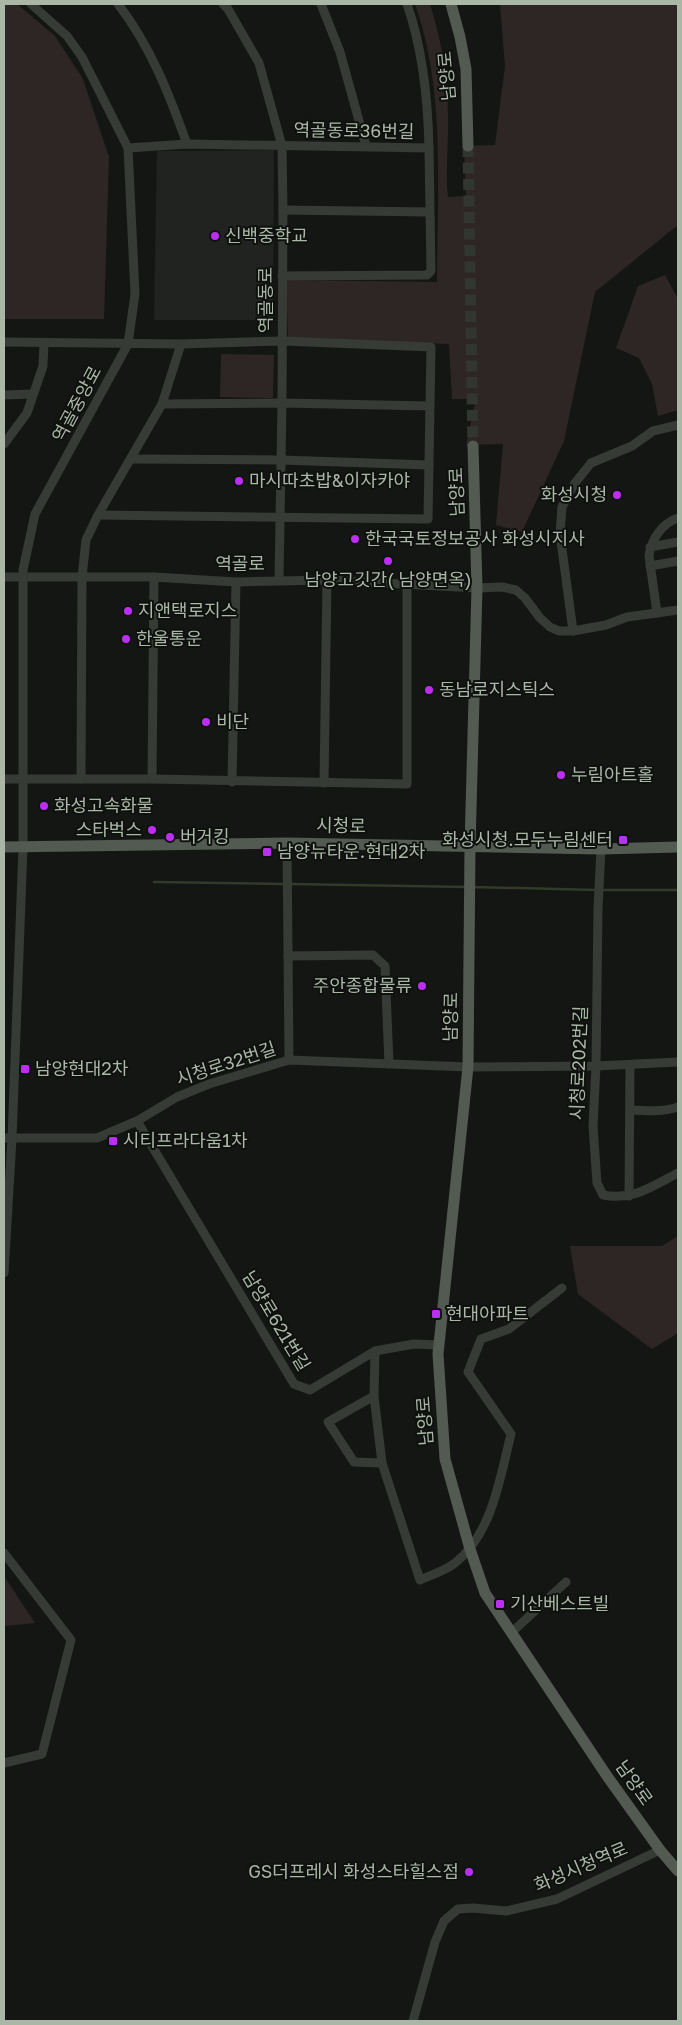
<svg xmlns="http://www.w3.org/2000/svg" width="682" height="2025" viewBox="0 0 682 2025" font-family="'Golos Text','Noto Sans KR',sans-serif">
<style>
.built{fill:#202320}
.green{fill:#2e2624}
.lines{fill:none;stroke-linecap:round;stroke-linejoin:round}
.stream{stroke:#323a2a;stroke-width:2.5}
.major-tunnel{stroke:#323631;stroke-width:11;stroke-dasharray:11 5.5;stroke-linecap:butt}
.minor{stroke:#363b35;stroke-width:9}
.major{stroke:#535a51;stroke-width:11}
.poi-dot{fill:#bd2ef5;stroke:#0f110f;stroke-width:2}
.labels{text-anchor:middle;stroke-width:4;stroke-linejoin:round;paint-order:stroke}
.street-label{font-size:18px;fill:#aab7a6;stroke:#0f110f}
.poi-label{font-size:18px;fill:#aab7a6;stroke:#0f110f;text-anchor:start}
</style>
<rect width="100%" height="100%" fill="#141614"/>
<!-- built -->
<polygon class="built" points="274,150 273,320 154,320 157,151"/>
<!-- green -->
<g class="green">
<polygon points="4,4 17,4 55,36 83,79 109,157 104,319 4,319"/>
<path d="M 415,4 L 430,4 C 441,39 448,76 448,113 C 449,141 445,170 448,197 L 466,196 L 464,146 L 495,145 L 505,66 L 500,4 L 678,4 L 678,225 L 595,292 L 564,441 L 522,532 L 496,525 L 503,444 L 466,445 L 476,399 L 452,399 L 449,344 L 288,337 L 286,280 L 437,282 C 437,189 446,92 415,4 Z"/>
<polygon points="665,275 678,299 678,410 658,416 652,384 639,358 616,348 638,286"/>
<polygon points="221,354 274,355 273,398 220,397"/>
<polygon points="678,1236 678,1333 652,1349 578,1294 570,1246 662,1246"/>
<polygon points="4,1576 35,1623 4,1626"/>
</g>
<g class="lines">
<!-- stream -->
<g class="stream">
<polyline points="154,882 284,884"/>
<polyline points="290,884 467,887"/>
<polyline points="472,887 597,890"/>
<polyline points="602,890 678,890"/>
</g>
<!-- major-tunnel -->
<polyline class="major-tunnel" points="468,146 473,446"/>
<!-- minor -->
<g class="minor">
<path d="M 118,4 C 151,47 169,94 187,144"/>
<polyline points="223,4 228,9 259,63 282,146 283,210 282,403 279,580"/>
<polyline points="321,4 340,52 366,146"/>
<path d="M 128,148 L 187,144 L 429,148 C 428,99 423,50 407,4"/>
<polyline points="283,210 429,212"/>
<polyline points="282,276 427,275 431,271 429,148"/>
<polyline points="4,342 181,344 283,341 431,347 428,519 98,515"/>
<polyline points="4,395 33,394"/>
<polyline points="162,404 282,403 430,406"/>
<polyline points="4,444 27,413 43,366 44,343"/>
<polyline points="131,459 281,460 429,465"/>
<polyline points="650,547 678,542"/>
<polyline points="650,566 678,561"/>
<polyline points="4,577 154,577 236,582 327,580 477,588 502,587 516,590 525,598 540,618 550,627 559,631 573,631 606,625 627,617 678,610"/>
<path d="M 657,613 L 649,556 C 651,540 662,523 678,518"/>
<polyline points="573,631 560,534 562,507 575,483 591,463 632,446 653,431 678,425"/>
<polyline points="4,779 152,779 407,784 407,583"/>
<polyline points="81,779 82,577 86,540 98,515 162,404 181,344"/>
<polyline points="152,779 154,577"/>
<polyline points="232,782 236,582"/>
<polyline points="324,783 327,580"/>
<polyline points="287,843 289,1060"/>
<path d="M 601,849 L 598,908 L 596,1066 L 593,1126 L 597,1183 L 603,1195 C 633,1201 652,1186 678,1173"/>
<polyline points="288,956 373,955 385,966 389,1064"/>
<path d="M 631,1110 C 647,1111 663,1112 678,1107"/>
<path d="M 137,1121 L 294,1384 L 310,1390 L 375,1351 L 374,1396 L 328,1422 L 354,1462 L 382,1463 L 420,1580 C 431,1575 445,1571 455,1563 C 492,1534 500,1478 511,1434 L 468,1372 L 481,1339 L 509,1329 L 562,1288"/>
<polyline points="4,1138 97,1138 137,1121 177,1097 209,1084 289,1060 468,1067 596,1066 678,1062"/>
<polyline points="629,1196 630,1065"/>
<polyline points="4,1273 12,1139 23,847 23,570 35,514 128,344 135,294 128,148 82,57 67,36 31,4"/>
<polyline points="375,1351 414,1344 439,1345"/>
<polyline points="374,1396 382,1463"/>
<polyline points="4,1553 71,1640 42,1754 4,1763"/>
<polyline points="511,1633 566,1582"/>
<polyline points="413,2021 435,1942 444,1921 458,1909 473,1908 506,1911 557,1899 660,1850"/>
</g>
<!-- major -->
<g class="major">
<polyline points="451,4 460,37 466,69 468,146"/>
<polyline points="473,446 477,588 470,846 468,1067 438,1354 445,1459 470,1549 485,1593 607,1776 660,1850 678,1871"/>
<polyline points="4,847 287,843 601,849 678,847"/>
</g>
</g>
<!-- markers -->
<g class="poi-dot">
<circle cx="215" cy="236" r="5"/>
<circle cx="239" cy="481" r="5"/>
<circle cx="617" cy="495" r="5"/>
<circle cx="355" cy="539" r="5"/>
<circle cx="388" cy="561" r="5"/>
<circle cx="128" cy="611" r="5"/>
<circle cx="126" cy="639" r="5"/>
<circle cx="429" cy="690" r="5"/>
<circle cx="206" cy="722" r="5"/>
<circle cx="561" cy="775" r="5"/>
<circle cx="44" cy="806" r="5"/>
<circle cx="152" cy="830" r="5"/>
<circle cx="170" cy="837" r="5"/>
<rect x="618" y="835" width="10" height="10" rx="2.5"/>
<rect x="262" y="847" width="10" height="10" rx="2.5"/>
<circle cx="422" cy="986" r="5"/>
<rect x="20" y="1064" width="10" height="10" rx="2.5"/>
<rect x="108" y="1136" width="10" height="10" rx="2.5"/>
<rect x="431" y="1309" width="10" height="10" rx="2.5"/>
<rect x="495" y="1599" width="10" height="10" rx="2.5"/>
<circle cx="469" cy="1872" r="5"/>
</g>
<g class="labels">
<!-- street labels -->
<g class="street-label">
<text transform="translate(447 76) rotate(-95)" y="6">남양로</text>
<text transform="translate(354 131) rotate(1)" y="6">역골동로36번길</text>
<text transform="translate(266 300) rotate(-90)" y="6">역골동로</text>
<text transform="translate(77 404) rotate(-62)" y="6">역골중앙로</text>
<text transform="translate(457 492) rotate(-92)" y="6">남양로</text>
<text x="240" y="570">역골로</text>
<text transform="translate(341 826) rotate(1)" y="6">시청로</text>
<text transform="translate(451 1017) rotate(-89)" y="6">남양로</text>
<text transform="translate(579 1063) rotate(-88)" y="6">시청로202번길</text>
<text transform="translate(226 1064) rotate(-18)" y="6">시청로32번길</text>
<text transform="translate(276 1321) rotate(59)" y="6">남양로621번길</text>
<text transform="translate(425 1421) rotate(-94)" y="6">남양로</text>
<text transform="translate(634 1783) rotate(55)" y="6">남양로</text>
<text transform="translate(581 1867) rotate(-23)" y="6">화성시청역로</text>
</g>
<!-- poi labels -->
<g class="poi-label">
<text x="225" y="242">신백중학교</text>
<text x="249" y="487">마시따초밥&amp;이자카야</text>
<text x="607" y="501" text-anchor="end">화성시청</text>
<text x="365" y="545">한국국토정보공사 화성시지사</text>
<text x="388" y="586" text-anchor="middle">남양고깃간( 남양면옥)</text>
<text x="138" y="617">지앤택로지스</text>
<text x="136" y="645">한울통운</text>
<text x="439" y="696">동남로지스틱스</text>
<text x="216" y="728">비단</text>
<text x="571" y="781">누림아트홀</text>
<text x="54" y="812">화성고속화물</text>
<text x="142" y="836" text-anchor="end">스타벅스</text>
<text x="180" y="843">버거킹</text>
<text x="613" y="846" text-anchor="end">화성시청.모두누림센터</text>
<text x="277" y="858">남양뉴타운.현대2차</text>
<text x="412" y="992" text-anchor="end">주안종합물류</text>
<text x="35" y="1075">남양현대2차</text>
<text x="123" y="1147">시티프라다움1차</text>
<text x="446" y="1320">현대아파트</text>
<text x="510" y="1610">기산베스트빌</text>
<text x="459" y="1878" text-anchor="end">GS더프레시 화성스타힐스점</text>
</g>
</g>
<!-- border -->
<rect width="682" height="2025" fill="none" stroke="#aab7a6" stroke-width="10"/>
</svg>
